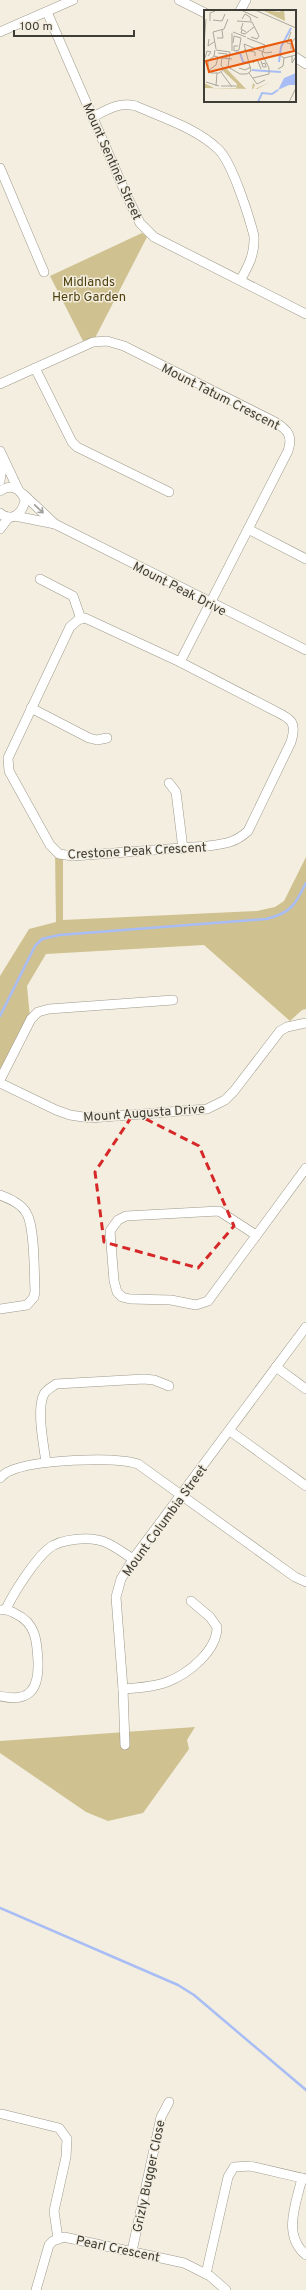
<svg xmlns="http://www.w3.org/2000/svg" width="306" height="2290" viewBox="0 0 306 2290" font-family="Overpass,sans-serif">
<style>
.green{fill:#d0c191}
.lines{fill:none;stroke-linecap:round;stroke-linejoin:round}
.stream{stroke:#a8bdf6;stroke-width:2.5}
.minor-casing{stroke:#9d998b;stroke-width:10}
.minor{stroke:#fff;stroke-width:9}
.oneway{stroke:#9f9e9b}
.marked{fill:none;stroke:#d62828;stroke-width:3;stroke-dasharray:8 5;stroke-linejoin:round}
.labels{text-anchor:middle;stroke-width:3;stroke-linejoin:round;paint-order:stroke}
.street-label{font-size:13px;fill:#3f3d37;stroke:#f3eedf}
.park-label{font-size:13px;fill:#4d3f0d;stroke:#f3eedf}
.inset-river{fill:none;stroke:#a8bdf6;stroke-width:2}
.inset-road{fill:none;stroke:#aba79c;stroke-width:1}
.view{fill:#e8590c;fill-opacity:0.15;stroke:#e8590c;stroke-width:2}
.inset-edge{fill:none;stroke:#3f3d37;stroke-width:2}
</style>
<rect width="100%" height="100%" fill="#f3eedf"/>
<!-- green -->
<g class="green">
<polygon points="142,233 147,237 95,338 83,341 50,276"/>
<polygon points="55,851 63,854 63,920 257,911 275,907 284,901 306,857 306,1009 302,1010 290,1021 204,945 46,954 27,986 30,1018 0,1078 0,976 29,929 56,922"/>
<polygon points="195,1727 187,1740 189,1749 143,1813 108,1821 86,1812 0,1753 0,1741"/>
</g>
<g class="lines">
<!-- stream -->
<g class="stream">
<path d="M 0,1016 L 35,946 L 42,939 L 59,935 L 266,919 C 291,913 295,905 306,883"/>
<polyline points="0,1908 178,1985 194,1995 306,2090"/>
</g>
<defs>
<g id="minor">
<polyline points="179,0 205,13"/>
<polyline points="240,11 246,0"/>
<polyline points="47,12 126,194 140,223 154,237 306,314"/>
<polyline points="0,32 73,0"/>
<polyline points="295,57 306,64"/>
<path d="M 93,117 C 108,109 119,102 136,106 C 163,118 196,128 218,149 C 232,162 249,216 254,236 C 255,253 249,265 241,279"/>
<polyline points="0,168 44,272"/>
<polyline points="35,368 72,442 77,447 169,492"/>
<path d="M 0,384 L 93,342 L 107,341 L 124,346 L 275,422 C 288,430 293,436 288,451 L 180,662"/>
<polyline points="0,451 18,489"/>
<polyline points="0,481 3,461"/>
<path d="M 0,491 C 11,483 21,489 25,500 C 23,512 12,524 0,513"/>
<polyline points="23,494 55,524 306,650"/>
<polyline points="15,516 55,524"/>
<polyline points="0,529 9,517"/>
<polyline points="248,529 306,559"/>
<polyline points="40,579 73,596 81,619"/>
<path d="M 85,618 L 180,662 L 275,711 C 292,719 297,723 291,742 L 248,831 C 235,843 224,844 208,846 L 73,856 L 59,854 L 50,845 L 9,771 L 8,758 L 70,627 L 78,620 Z"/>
<polyline points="31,708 89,738 97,740 107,738"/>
<polyline points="169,783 176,792 183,849"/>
<polyline points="0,1083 56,1110 70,1115 90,1118 207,1109 225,1100 234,1091 280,1031 287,1027 306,1023"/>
<polyline points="0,1083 0,1080 31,1019 38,1012 49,1009 173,1000"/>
<path d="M 0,1195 C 10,1199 22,1204 27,1214 C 35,1229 34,1273 35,1291 L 34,1297 L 27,1305 L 0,1309"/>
<polyline points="256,1235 219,1211 126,1216 118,1220 110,1231 114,1281 117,1292 122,1297 130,1299 171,1300 196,1305 208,1301 306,1168"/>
<polyline points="276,1367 306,1389"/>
<polyline points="230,1431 306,1486"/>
<path d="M 46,1463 C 44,1446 36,1409 44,1394 C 46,1390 52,1387 56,1384 L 144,1379 L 154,1380 L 169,1386"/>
<path d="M 0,1478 C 3,1475 6,1472 10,1471 C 33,1460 114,1456 138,1464 L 295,1577 L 306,1582"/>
<path d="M 6,1609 C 14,1592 34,1561 48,1549 C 61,1538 92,1536 107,1543 C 116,1547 125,1554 133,1559"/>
<path d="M 123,1689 C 138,1688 153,1687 167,1682 C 188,1674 217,1651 217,1627 L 210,1617 L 191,1601"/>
<path d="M 0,1696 C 30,1703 39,1689 38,1661 C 37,1642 36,1623 16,1614 C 11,1611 7,1609 1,1610"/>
<polyline points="125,1745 123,1689 116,1597 121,1579 133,1559 306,1327"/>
<polyline points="2,2114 59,2128 67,2139 66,2157 54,2211 58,2239"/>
<path d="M 302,2178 C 296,2204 282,2235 306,2255"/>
<polyline points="132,2251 161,2117 169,2102"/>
<polyline points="206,2274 228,2177 234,2167 250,2166 306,2179"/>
<polyline points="36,2290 49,2245 53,2241 64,2237 184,2263 210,2276 226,2290"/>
</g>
</defs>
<!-- minor casing -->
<use href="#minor" class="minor-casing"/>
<!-- minor -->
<use href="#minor" class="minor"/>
</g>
<!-- one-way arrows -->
<defs><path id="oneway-shaft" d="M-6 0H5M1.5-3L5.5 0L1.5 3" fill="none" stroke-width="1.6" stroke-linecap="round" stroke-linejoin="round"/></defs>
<use class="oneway" href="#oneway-shaft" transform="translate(39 509) rotate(43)"/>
<!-- marked area -->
<path class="marked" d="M 134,1113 L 199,1146 L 234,1226 L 198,1268 L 104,1242 L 95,1172 Z"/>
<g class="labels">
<!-- street labels -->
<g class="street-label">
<text transform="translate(113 161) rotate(66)" y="5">Mount Sentinel Street</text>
<text transform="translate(221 396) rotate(27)" y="5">Mount Tatum Crescent</text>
<text transform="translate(180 588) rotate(27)" y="5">Mount Peak Drive</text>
<text transform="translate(137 850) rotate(-3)" y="5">Crestone Peak Crescent</text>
<text transform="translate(144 1112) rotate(-4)" y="5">Mount Augusta Drive</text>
<text transform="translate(164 1520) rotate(-54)" y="5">Mount Columbia Street</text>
<text transform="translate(148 2176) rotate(-78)" y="5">Grizly Bugger Close</text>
<text transform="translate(118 2248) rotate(12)" y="5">Pearl Crescent</text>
</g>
<!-- park labels -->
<g class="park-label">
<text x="89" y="286">Midlands<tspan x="89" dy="15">Herb Garden</tspan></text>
</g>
</g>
<!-- overview -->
<g transform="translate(204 10)">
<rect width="92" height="92" fill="#f3eedf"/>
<path d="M 58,0 L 75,2 L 80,0 L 81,11 ZM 22,58 L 42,79 L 48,79 L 49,73 L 51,75 L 49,79 L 51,79 L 66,72 L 53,79 L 0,78 L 0,73 L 10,78 L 32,78 L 33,74 L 19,61 Z" fill="#d0c191"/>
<path d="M 92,63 L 92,75 L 85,75 L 74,80 L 80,68 Z" fill="#a8bdf6"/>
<path class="inset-river" d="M 32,42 L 36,43 L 39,52 L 44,53M 75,52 L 77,37 L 87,18M 48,60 L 77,62M 54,92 L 58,83 L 68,84 L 74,80"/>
<path class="inset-road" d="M 37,0 L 54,8M 51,0 L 92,18M 38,9 L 41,4 L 46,7 L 47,11M 9,10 L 18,11 L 21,4M 6,11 L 6,3 L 11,1M 33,11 L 48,12 L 55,26 L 53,29 L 47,27M 39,13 L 37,19 L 42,22M 38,20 L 37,23 L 41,24 L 50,17M 29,22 L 42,27M 87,22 L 83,33 L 87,34M 13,28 L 19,28 L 18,20M 43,28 L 61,35 L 58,44 L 65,58 L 65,64 L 49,68M 5,29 L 4,36 L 10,32M 29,33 L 30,26 L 37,28 L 35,40 L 30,41 L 30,36 L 34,36M 40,34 L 62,43 L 68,42M 0,35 L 2,9M 12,39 L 9,22 L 20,19 L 24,9M 87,39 L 87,33 L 92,27M 11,40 L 10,46 L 4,51 L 4,59 L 7,63 L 15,63 L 23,57M 12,40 L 26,42M 40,40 L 51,42 L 51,46M 28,41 L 28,23M 14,43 L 23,44 L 22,48M 76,45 L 80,48 L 92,45M 88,46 L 88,53 L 91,48M 1,48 L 3,41 L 7,42 L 4,46M 57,51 L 59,57 L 62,57 L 61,53 L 58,54M 49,53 L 53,49 L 57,59M 24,57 L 36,64 L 43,64 L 47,61 L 40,34M 24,57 L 26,42M 35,58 L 41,60 L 47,57M 20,59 L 17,55 L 18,48 L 28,49M 74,59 L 79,56 L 80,48M 5,60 L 12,55 L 14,47 L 10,46M 17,62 L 28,77M 45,63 L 53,74 L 61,70M 2,72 L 15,76M 12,76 L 13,63M 17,76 L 32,76M 85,92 L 92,78"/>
<path class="view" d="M 87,30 L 90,41 L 5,62 L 2,51 Z"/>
<rect width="92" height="92" class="inset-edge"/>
</g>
<!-- scale -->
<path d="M14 30v6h120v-6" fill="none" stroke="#3f3d37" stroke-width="2"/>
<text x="20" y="30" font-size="12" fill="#3f3d37" stroke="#f3eedf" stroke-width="3" paint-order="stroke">100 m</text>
</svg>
